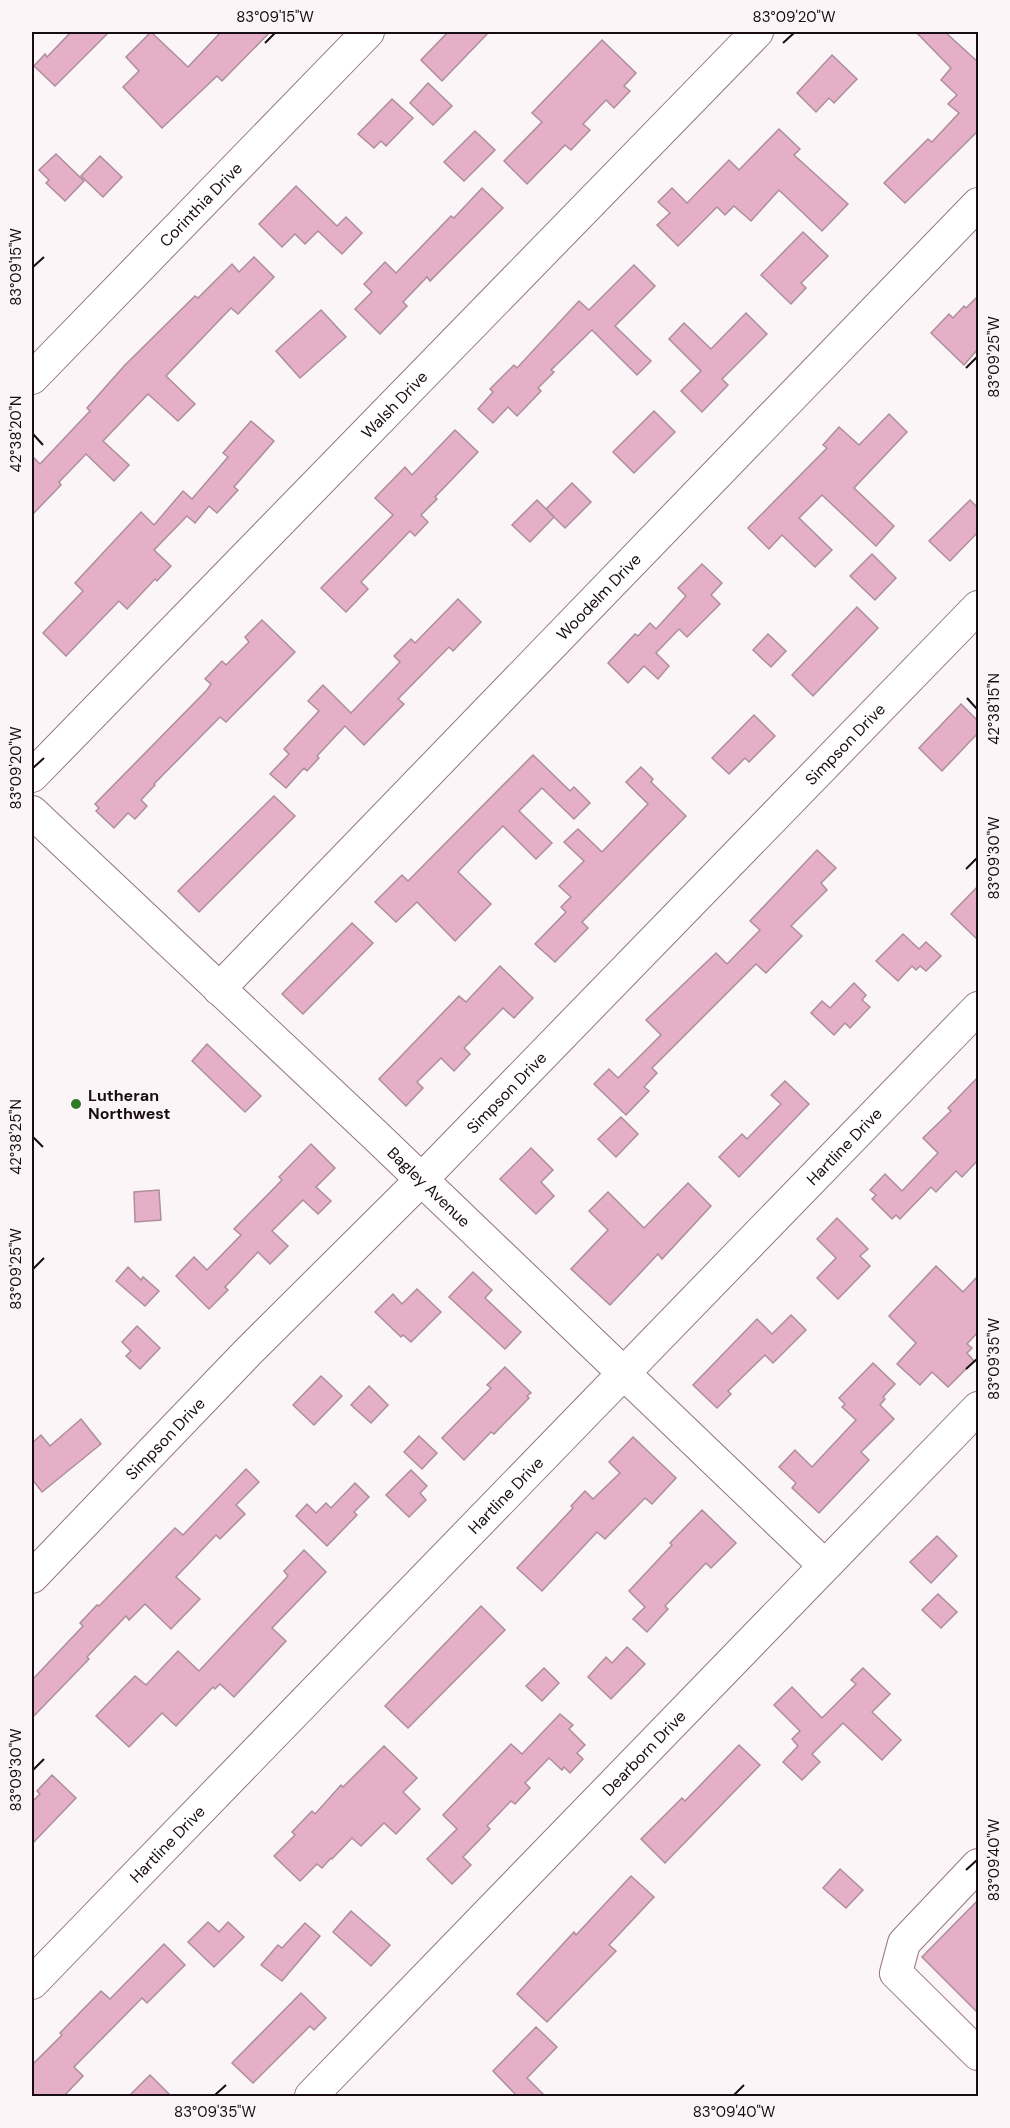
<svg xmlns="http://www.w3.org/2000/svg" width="1010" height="2128" viewBox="0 0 1010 2128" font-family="'DM Sans',sans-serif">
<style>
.building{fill:#e5b0c7;stroke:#ad8e9b;stroke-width:1.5}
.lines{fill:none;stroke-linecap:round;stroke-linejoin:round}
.minor-casing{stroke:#947683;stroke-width:34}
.minor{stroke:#fff;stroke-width:32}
.ticks{fill:none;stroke:#180d12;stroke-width:2}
.poi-dot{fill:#2f7b23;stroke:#fcf5f8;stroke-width:2}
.labels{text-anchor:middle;stroke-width:4.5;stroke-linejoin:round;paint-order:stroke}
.street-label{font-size:16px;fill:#180d12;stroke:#fcf5f8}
.poi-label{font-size:16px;font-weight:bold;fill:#180d12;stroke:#fcf5f8;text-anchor:start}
.neatline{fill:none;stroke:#180d12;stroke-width:2}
.ticks-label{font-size:15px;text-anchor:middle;fill:#180d12}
</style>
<rect width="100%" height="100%" fill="#fcf5f8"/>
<!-- building -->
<g class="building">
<polygon points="71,32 109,32 55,86 34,66 45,54 47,57"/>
<polygon points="151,32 188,67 221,32 270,32 222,81 217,76 162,128 123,87 139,71 126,57"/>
<polygon points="448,32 489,32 442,81 421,60"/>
<polygon points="916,32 945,32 978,62 978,131 905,203 884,183 928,139 932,142 959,113 948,104 957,95 941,80 951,68"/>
<polygon points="602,40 636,73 624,86 630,91 614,108 606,100 583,124 590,130 571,150 565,145 527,184 504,161 542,122 532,113"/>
<polygon points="832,55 857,79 834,103 829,98 816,112 797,93"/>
<polygon points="428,83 452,106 433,125 410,103"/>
<polygon points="392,99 413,118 386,146 381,141 374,148 358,134"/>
<polygon points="779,129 800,149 794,155 848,204 822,231 779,190 751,221 734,206 725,215 717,207 678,246 657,225 670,213 658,202 672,188 687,203 729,160 739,170"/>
<polygon points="475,131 495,150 464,181 444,162"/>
<polygon points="56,154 84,181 65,201 46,183 49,180 39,170"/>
<polygon points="100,156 122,177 103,197 81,176"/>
<polygon points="296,186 337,226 346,217 362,233 342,254 318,231 305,244 295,234 282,247 259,224"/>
<polygon points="482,188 503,208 430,281 427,277 403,302 407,306 380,334 355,309 372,292 364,284 385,262 396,273 451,216 454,218"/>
<polygon points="803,232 828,256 801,283 806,288 791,304 761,275"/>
<polygon points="254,257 274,277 238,314 231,308 166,376 195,404 178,421 148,394 103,441 129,465 114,481 86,454 59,482 61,485 32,515 32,456 40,464 90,411 87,408 125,365 195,296 198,298 232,264 239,272"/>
<polygon points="634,265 655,286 615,326 651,361 637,375 592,330 551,370 554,372 538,388 541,391 517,416 508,407 493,423 478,409 493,392 490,389 514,365 517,368 579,301 589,310"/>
<polygon points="978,296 978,349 964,365 931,333 949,314 953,318 964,306 966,308"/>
<polygon points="321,310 346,337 300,378 276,351"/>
<polygon points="746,313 767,334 722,379 728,385 702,412 681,391 701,371 669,339 684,323 711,349"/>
<polygon points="654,411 675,432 634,473 613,452"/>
<polygon points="889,414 907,432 854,488 894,526 876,546 822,495 799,518 832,550 815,567 782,535 769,549 748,528 827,448 823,445 839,427 859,445"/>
<polygon points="251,421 274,441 234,487 238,490 217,513 209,506 195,523 187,516 154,550 171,566 157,581 155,579 127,609 119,601 66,656 43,633 83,591 75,583 141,512 154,525 183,491 192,499 228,457 223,453"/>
<polygon points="455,430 478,452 435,497 437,499 421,515 428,522 415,536 410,531 361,582 368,589 346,612 321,588 393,515 375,498 405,467 412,475"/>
<polygon points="572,483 591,502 565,528 546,509"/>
<polygon points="537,500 554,517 530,542 512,525"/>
<polygon points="970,500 978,508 978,532 950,561 929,541"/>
<polygon points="872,554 896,578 875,600 850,576"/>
<polygon points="702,564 722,583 711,595 720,604 687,637 679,629 656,653 669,666 658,679 644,666 628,683 608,663 635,634 638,636 650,623 656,629 686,596 678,588"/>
<polygon points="458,599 481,622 453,651 449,647 398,699 404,704 364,745 345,726 317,756 319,758 307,771 304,768 286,788 270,774 289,754 284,749 319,711 308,701 323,685 351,713 400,662 394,656 411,639 415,643"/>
<polygon points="857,607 878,628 813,696 792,675"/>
<polygon points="262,620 295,652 226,722 220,717 154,784 155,785 141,800 147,806 135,819 128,813 114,828 96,811 99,808 95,804 207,690 211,684 205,679 222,661 226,665 249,642 245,637"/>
<polygon points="768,634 786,651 771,667 753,650"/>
<polygon points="961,704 978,721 978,733 942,771 919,748"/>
<polygon points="754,715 775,736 749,762 745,758 729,774 712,758"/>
<polygon points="533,755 570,791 574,787 590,803 574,819 542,788 519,811 552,843 536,859 503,826 474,855 458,872 491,904 455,941 417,902 396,922 375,902 402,875 408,881"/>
<polygon points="641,767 653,779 651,782 686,816 582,922 588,928 555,962 535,944 566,912 561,907 571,897 559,886 584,861 564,842 578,829 602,852 648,804 626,782"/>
<polygon points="274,796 295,816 199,912 178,891"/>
<polygon points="817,850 836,868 821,883 827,890 791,926 802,936 766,973 756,964 652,1068 657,1073 644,1087 649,1091 626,1115 594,1084 609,1069 618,1078 661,1035 646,1020 716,953 727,964 760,930 750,921"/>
<polygon points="978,886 978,940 951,914"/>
<polygon points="352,923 373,943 303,1014 282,994"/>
<polygon points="903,934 919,949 926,942 941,956 926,971 920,966 916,970 912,966 898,981 876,961"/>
<polygon points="500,966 533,998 514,1018 503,1008 464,1048 470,1054 454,1071 441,1058 417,1082 423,1088 406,1106 379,1079 459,996 466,1002"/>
<polygon points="854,983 866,995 862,1000 870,1007 850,1028 845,1023 834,1035 811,1013 822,1001 830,1008"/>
<polygon points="207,1044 261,1096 245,1112 192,1061"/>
<polygon points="978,1077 978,1160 962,1177 956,1171 936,1192 931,1187 900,1219 896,1215 892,1219 872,1199 876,1195 870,1190 885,1174 902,1191 938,1153 923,1138 951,1111 948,1108"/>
<polygon points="785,1081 809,1104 739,1177 719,1157 742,1134 747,1139 781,1104 771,1095"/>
<polygon points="621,1117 638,1134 616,1157 598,1139"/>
<polygon points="311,1144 335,1168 316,1187 331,1201 318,1214 303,1200 272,1231 288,1246 270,1264 258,1252 225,1287 228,1290 209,1309 176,1276 194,1257 207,1270 241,1235 234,1229 282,1180 279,1177"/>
<polygon points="531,1148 553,1170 541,1182 554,1196 536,1214 500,1179"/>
<polygon points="688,1183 711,1206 662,1259 658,1254 610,1305 571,1269 608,1230 589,1211 608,1192 644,1228"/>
<polygon points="159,1190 161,1220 135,1222 134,1192"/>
<polygon points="837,1218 868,1249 860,1256 870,1266 838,1299 817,1278 836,1258 817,1239"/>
<polygon points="936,1266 963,1292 978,1276 978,1332 967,1344 972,1348 967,1353 974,1361 948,1387 932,1372 920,1385 897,1364 916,1343 889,1316"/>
<polygon points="128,1267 141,1280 143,1277 159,1291 145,1306 116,1281"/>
<polygon points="473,1272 492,1290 485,1298 521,1332 505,1349 449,1297"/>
<polygon points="417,1289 441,1312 411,1342 403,1335 401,1337 375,1312 393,1294 402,1304"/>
<polygon points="791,1315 806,1330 773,1363 765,1355 728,1391 731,1394 717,1408 693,1385 757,1319 772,1334"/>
<polygon points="137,1326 160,1348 140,1369 126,1356 131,1351 122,1342"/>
<polygon points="873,1363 895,1384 883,1397 885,1399 880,1405 894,1419 861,1452 869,1460 819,1513 792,1488 796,1483 779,1467 795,1450 812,1467 856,1420 842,1407 845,1404 839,1398"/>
<polygon points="505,1367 531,1393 527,1396 529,1398 494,1434 491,1432 464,1460 442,1438 491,1388 487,1385"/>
<polygon points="321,1376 342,1396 314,1425 293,1405"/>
<polygon points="369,1386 388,1405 371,1423 351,1405"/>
<polygon points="81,1419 101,1444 42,1492 32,1479 32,1443 41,1435 50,1446"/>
<polygon points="419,1436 437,1453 422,1469 404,1452"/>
<polygon points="633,1437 676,1478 652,1504 645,1498 605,1539 597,1532 542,1591 517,1568 573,1508 571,1506 585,1491 593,1499 620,1473 609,1462"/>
<polygon points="246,1469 259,1482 236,1505 245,1514 220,1539 216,1535 176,1577 200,1599 171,1629 145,1604 129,1620 126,1616 87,1657 89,1659 32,1718 32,1680 83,1626 80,1623 97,1605 99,1606 175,1528 183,1535"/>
<polygon points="411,1470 427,1486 420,1493 426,1500 409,1517 386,1495"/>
<polygon points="355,1483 369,1497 354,1512 357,1515 327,1546 296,1516 307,1504 316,1513 326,1503 331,1508"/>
<polygon points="702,1510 736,1543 711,1568 706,1563 665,1606 668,1609 647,1632 633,1619 645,1607 629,1591 672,1545 670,1543"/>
<polygon points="937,1536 957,1556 931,1583 910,1562"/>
<polygon points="304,1550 326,1572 272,1628 286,1641 234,1697 220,1684 215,1689 213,1687 176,1726 162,1713 129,1747 96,1716 135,1676 146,1685 178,1651 199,1671 288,1576 284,1571"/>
<polygon points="938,1594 957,1612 941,1628 922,1610"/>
<polygon points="481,1606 505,1630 408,1728 385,1706"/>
<polygon points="627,1647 645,1664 611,1699 588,1677 606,1657 612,1663"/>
<polygon points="544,1668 559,1683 542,1701 526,1686"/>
<polygon points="863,1668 890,1694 872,1712 901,1740 882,1760 843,1723 812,1754 820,1762 802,1780 783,1762 798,1746 792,1739 800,1731 774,1705 792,1687 822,1718 856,1684 851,1680"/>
<polygon points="560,1714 573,1725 569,1729 585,1745 577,1753 583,1759 570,1773 564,1767 562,1770 549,1758 525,1783 530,1788 515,1804 511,1801 487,1826 490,1829 463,1857 471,1865 452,1884 427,1859 457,1829 443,1815 511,1744 522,1754"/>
<polygon points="739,1745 760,1765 665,1863 641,1839 682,1798 685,1801"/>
<polygon points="384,1746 417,1778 403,1792 420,1809 396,1834 384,1823 361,1846 352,1838 332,1859 331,1858 322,1868 317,1864 300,1881 274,1856 295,1835 292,1832 312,1811 315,1814 341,1785 343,1787"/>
<polygon points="52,1775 76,1798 32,1844 32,1802 40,1794 37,1791"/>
<polygon points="840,1869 863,1890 846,1908 823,1888"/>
<polygon points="631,1876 654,1897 609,1945 616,1951 547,2022 517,1994 574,1932 576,1935"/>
<polygon points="978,1900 978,2013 922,1957"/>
<polygon points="351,1911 390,1945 371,1966 333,1932"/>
<polygon points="208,1922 219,1932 228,1922 244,1937 214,1967 188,1942"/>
<polygon points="305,1923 320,1936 282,1981 261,1965 278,1945 282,1948"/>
<polygon points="164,1944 185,1965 147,2003 142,1998 74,2067 83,2076 63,2097 32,2097 32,2065 62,2035 60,2033 101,1991 110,1999"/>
<polygon points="301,1993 326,2018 314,2030 310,2026 253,2083 232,2063"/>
<polygon points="536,2027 557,2047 527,2078 546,2097 518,2097 493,2071"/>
<polygon points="150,2075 172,2097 128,2097"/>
</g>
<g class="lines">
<defs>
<g id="minor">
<path id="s1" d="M 32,378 L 368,32"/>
<path id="s2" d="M 32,776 L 757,32"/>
<path id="s3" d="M 32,812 L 375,1135 L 824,1565"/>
<path id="s4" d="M 219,989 L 978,204"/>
<path id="s5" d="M 32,1577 L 247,1353 L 422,1179 L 978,607"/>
<polyline points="978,1865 904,1943 896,1973 978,2054"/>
<path id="s6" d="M 32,1983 L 978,1008"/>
<path id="s7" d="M 311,2096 L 978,1408"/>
</g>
</defs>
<!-- minor casing -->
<use href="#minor" class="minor-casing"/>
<!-- minor -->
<use href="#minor" class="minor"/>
</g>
<!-- ticks -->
<path class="ticks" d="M 265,43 L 275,33M 783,43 L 794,33M 33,267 L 44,257M 966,368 L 977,357M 33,434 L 43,445M 967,698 L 977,709M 33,768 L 44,758M 966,869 L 977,858M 33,1137 L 43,1147M 33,1269 L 44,1258M 966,1369 L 977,1359M 33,1770 L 44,1759M 966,1870 L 977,1860M 215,2095 L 226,2085M 734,2095 L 744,2085"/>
<!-- markers -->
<circle class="poi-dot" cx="76" cy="1104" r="6"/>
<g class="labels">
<!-- street labels -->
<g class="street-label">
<text dy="6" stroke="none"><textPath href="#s1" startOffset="242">Corinthia Drive</textPath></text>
<text dy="6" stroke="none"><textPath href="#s2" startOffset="519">Walsh Drive</textPath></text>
<text dy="6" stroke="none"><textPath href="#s4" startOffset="546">Woodelm Drive</textPath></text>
<text dy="6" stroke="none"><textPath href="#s5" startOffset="1164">Simpson Drive</textPath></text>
<text dy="6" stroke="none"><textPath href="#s5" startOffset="678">Simpson Drive</textPath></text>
<text dy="6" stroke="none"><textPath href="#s6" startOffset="1166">Hartline Drive</textPath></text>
<text dy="6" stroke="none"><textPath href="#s3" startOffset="546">Bagley Avenue</textPath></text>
<text dy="6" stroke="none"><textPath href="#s5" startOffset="192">Simpson Drive</textPath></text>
<text dy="6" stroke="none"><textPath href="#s6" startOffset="680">Hartline Drive</textPath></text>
<text dy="6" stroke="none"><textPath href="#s7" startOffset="478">Dearborn Drive</textPath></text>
<text dy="6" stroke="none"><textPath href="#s6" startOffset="194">Hartline Drive</textPath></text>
</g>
<!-- poi labels -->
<g class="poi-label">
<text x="88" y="1101">Lutheran<tspan x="88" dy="18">Northwest</tspan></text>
</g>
</g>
<!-- border -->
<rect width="1010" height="2128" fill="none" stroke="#fcf5f8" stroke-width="66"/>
<rect x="33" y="33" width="944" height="2062" class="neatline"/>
<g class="ticks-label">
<text x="275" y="22">83°09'15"W</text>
<text x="794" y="22">83°09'20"W</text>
<text transform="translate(16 267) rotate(-90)" y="5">83°09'15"W</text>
<text transform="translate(994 357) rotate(-90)" y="5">83°09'25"W</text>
<text transform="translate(16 434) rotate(-90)" y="5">42°38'20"N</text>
<text transform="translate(994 709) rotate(-90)" y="5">42°38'15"N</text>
<text transform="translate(16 768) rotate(-90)" y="5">83°09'20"W</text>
<text transform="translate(994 858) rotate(-90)" y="5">83°09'30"W</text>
<text transform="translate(16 1137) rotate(-90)" y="5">42°38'25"N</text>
<text transform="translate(16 1269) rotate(-90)" y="5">83°09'25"W</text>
<text transform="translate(994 1359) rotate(-90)" y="5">83°09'35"W</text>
<text transform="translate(16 1770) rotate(-90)" y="5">83°09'30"W</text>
<text transform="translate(994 1860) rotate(-90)" y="5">83°09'40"W</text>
<text x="215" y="2117">83°09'35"W</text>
<text x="734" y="2117">83°09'40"W</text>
</g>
</svg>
